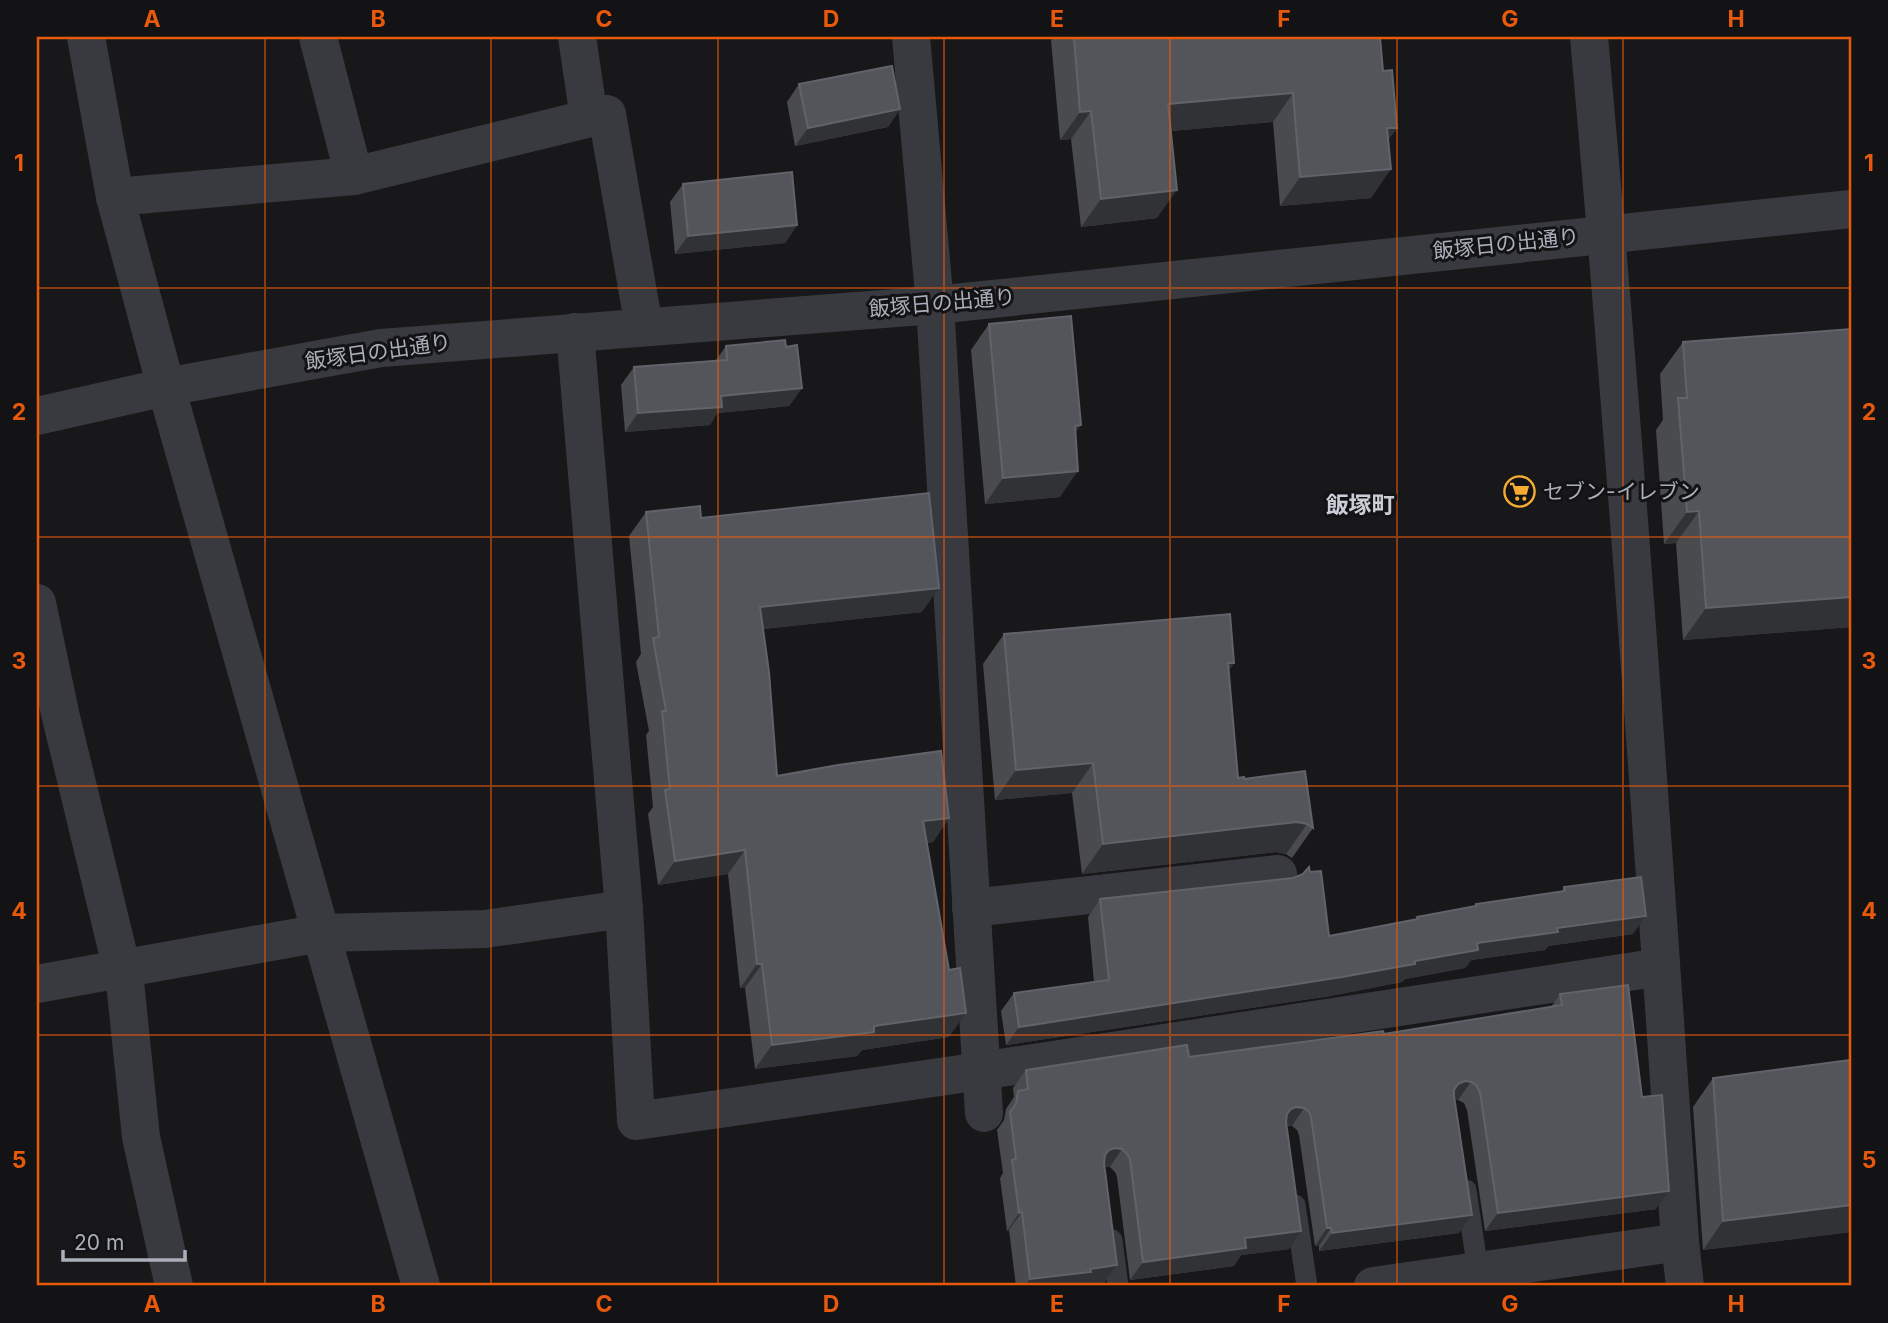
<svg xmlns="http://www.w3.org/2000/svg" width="1888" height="1323" viewBox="0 0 1888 1323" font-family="Inter,'Noto Sans JP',sans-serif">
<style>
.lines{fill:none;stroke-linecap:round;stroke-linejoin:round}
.service{stroke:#393a3f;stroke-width:21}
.minor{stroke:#393a3f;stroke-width:38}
.tertiary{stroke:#393a3f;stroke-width:38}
.wall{fill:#494b4f}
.shaded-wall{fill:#313235}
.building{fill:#54555b;stroke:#61636a;stroke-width:2}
.grid{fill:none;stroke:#e8590c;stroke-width:2;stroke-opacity:0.55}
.labels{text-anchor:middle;stroke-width:6;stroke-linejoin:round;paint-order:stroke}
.street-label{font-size:21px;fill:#aaafba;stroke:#131315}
.poi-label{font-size:21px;fill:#aaafba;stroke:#131315;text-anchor:start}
.neighbourhood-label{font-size:23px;font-weight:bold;fill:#cbced6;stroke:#131315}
.neatline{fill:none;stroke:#e8590c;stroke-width:2.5}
.grid-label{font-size:23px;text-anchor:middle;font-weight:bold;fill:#e8590c}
</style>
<rect width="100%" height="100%" fill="#18181a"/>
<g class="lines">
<!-- service -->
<g class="service">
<polyline points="1466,1190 1478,1271"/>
<polyline points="1295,1205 1307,1286"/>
<polyline points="1112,1240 1118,1286"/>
</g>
<!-- minor -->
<g class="minor">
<polyline points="86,37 115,197 166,387"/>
<polyline points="318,37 354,176"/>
<polyline points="577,37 589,118"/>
<polyline points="911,37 935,305 984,1113"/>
<path d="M 1589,37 C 1625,438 1653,840 1680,1242 L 1685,1286"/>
<polyline points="115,197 354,176 607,114 644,327"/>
<polyline points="575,332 624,909"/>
<polyline points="37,603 60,713 125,982 141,1137 174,1286"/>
<polyline points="971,908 1278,874"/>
<polyline points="37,984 321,933 485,929 624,909 636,1121 981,1071 1661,967"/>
<polyline points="1373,1286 1680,1242"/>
</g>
<!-- tertiary -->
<g class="tertiary">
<polyline points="166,387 421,1286"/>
<polyline points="37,416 166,387 381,348 935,305 1851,209"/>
</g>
</g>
<!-- wall -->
<g class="wall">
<polygon points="1054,37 1380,37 1383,71 1397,128 1388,140 1371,198 1280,206 1273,122 1171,131 1157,218 1081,227 1071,139 1060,140 1051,40"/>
<polygon points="799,84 900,109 888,127 795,146 787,102"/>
<polygon points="683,184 797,225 785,243 675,254 670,202"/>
<polygon points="989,324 1075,434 1060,497 985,504 971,350"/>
<polygon points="1683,342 1851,627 1683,640 1676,543 1664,544 1656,430 1663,420 1660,374"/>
<polygon points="726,346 786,347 802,388 789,406 717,413 710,425 625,432 621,385 634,367 716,360"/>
<polygon points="646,512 701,518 922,612 763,629 777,776 949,818 933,842 926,843 949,1037 862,1050 857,1056 755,1069 745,988 740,988 728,874 658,885 648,814 653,807 646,735 649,731 636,662 641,654 629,536"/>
<polygon points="1004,634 1234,663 1228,671 1238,778 1244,779 1313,828 1292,858 1286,854 1276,852 1082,874 1072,793 995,800 983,664"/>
<polygon points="1310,872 1329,936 1415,920 1417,917 1474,906 1476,904 1561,892 1564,887 1633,934 1548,946 1545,950 1471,960 1465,968 1405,979 1402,982 1330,996 1006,1045 1001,1011 1014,993 1094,982 1088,917 1100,899 1293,878"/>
<polygon points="1560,994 1656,1209 1485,1231 1467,1110 1464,1103 1458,1100 1454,1099 1459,1233 1319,1251 1319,1246 1315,1246 1299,1135 1297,1130 1292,1126 1286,1126 1289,1249 1241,1255 1234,1266 1130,1280 1117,1177 1115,1172 1110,1167 1104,1166 1117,1265 1104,1283 1082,1286 1016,1286 1009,1230 1007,1231 1000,1178 1003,1173 997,1130 1004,1120 1006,1109 1014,1097 1013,1088 1026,1070 1189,1057 1384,1034 1551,1007"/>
<polygon points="1851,1060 1851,1232 1703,1250 1693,1107 1713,1078"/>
</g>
<!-- shaded-wall -->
<g class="shaded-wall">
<polygon points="1293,93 1273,122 1148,133 1168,104"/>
<polygon points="900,109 888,127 795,146 808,128"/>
<polygon points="1091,111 1071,139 1060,140 1080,112"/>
<polygon points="1387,128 1397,128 1377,156"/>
<polygon points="1391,169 1371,198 1280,206 1300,177"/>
<polygon points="1177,190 1157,218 1081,227 1101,199"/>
<polygon points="797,225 785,243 675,254 688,236"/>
<polygon points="802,388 789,406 717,413 710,425 625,432 638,413 721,396"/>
<polygon points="1081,425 1063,451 1075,426"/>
<polygon points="1078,471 1060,497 985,504 1003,478"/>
<polygon points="1699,511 1676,543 1664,544 1687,512"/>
<polygon points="939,588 922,612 743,631 760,607"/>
<polygon points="1851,597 1851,627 1683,640 1706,608"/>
<polygon points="1228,663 1234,663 1213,693"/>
<polygon points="1093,763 1072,793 995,800 1016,770"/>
<polygon points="949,818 933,842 906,845 923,821"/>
<polygon points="1297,822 1307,824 1286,854 1276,852 1082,874 1103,844"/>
<polygon points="745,850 728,874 658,885 675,861"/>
<polygon points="1646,916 1633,934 1548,946 1545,950 1471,960 1465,968 1405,979 1402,982 1330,996 1006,1045 1019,1027 1415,961 1477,943 1557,928"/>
<polygon points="757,964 762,964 745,988 740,988"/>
<polygon points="966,1013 949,1037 862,1050 857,1056 755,1069 772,1045 874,1026"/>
<polygon points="1465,1081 1471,1082 1458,1100 1453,1099 1445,1102 1458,1084"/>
<polygon points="1296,1107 1304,1108 1292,1126 1284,1125 1274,1132 1291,1109"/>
<polygon points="1114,1148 1122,1149 1110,1167 1102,1166 1092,1173 1109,1150"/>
<polygon points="1669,1191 1656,1209 1485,1231 1498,1213"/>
<polygon points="1851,1205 1851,1232 1703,1250 1723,1221"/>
<polygon points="1022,1212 1009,1230 1007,1231 1019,1213"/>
<polygon points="1472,1215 1459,1233 1319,1251 1332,1233"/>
<polygon points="1327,1228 1331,1228 1319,1246 1315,1246"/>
<polygon points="1301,1231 1289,1249 1241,1255 1234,1266 1130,1280 1143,1262 1245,1238"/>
<polygon points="1117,1265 1104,1283 1082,1286 1025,1286 1030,1279"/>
</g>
<!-- building -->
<g class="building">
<polygon points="1074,37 1380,37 1383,71 1392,70 1397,128 1387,128 1391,169 1300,177 1293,93 1168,104 1177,190 1101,199 1091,111 1080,112"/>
<polygon points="892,66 900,109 808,128 799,84"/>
<polygon points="792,172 797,225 688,236 683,184"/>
<polygon points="1071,316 1081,425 1075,426 1078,471 1003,478 989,324"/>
<polygon points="1851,329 1851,597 1706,608 1699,511 1687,512 1678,398 1687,398 1683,342"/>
<polygon points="785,340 786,347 797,345 802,388 721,396 722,407 638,413 634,367 727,360 726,346"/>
<polygon points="929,493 939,588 760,607 769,672 777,776 838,765 941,751 949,818 923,821 949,970 960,968 966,1013 874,1026 874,1032 772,1045 762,964 757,964 745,850 675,861 665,790 670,789 662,711 666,711 653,638 659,637 646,512 700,506 701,518"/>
<polygon points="1230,614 1234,663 1228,663 1238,778 1244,777 1244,779 1305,771 1313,828 1307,824 1297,822 1103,844 1093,763 1016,770 1004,634"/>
<polygon points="1309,867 1310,872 1321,871 1329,936 1418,919 1417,917 1476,906 1476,904 1565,891 1564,887 1641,877 1646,916 1557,928 1558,932 1477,943 1478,950 1415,961 1415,964 1342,977 1019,1027 1014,993 1109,980 1100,899 1293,878 1303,874"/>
<polygon points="1628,985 1642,1097 1662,1095 1669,1191 1498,1213 1480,1092 1476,1085 1471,1082 1465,1081 1458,1084 1454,1090 1454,1096 1472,1215 1332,1233 1331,1228 1327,1228 1311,1117 1309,1112 1304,1108 1296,1107 1291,1109 1287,1114 1286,1122 1301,1231 1245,1238 1246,1248 1143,1262 1130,1159 1127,1154 1122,1149 1114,1148 1109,1150 1105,1155 1104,1163 1117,1265 1090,1269 1091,1272 1030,1279 1022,1212 1019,1213 1012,1160 1016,1159 1010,1112 1016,1104 1018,1091 1028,1089 1026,1070 1187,1045 1189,1057 1383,1031 1384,1034 1562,1005 1560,994"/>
<polygon points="1851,1060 1851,1205 1723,1221 1713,1078"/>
</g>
<!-- grid -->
<path class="grid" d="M 265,37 L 265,1286M 491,37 L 491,1286M 718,37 L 718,1286M 944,37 L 944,1286M 1170,37 L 1170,1286M 1397,37 L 1397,1286M 1623,37 L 1623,1286M 37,288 L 1851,288M 37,537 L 1851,537M 37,786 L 1851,786M 37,1035 L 1851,1035"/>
<!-- icons -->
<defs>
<symbol id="supermarket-ring" viewBox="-11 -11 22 22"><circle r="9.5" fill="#131315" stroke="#f5ab34" stroke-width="1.5"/><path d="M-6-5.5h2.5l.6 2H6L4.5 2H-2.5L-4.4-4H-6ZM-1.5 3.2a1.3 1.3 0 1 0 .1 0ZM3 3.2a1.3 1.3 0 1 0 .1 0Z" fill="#f5ab34"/></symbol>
</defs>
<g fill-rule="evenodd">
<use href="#supermarket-ring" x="1502" y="474" width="35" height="35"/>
</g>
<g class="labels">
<!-- street labels -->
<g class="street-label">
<text transform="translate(1506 244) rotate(-6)" y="7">飯塚日の出通り</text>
<text transform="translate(942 303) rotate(-5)" y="7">飯塚日の出通り</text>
<text transform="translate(378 352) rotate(-8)" y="7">飯塚日の出通り</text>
</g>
<!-- poi labels -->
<g class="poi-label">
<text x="1543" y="499">セブン-イレブン</text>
</g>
<!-- neighbourhood labels -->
<g class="neighbourhood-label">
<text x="1360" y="513">飯塚町</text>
</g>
</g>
<!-- border -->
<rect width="1888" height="1323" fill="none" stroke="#131315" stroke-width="77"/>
<!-- scale -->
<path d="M63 1250v10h122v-10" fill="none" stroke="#aaafba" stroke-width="3.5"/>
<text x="74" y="1250" font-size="21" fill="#aaafba" stroke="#131315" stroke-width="5" paint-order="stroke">20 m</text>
<rect x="38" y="38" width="1812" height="1246" class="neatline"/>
<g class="grid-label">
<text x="152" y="27">A</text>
<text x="378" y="27">B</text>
<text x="604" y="27">C</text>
<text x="831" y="27">D</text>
<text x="1057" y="27">E</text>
<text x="1284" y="27">F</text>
<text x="1510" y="27">G</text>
<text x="1736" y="27">H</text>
<text x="19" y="171">1</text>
<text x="1869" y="171">1</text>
<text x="19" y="420">2</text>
<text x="1869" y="420">2</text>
<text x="19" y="669">3</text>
<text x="1869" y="669">3</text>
<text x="19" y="919">4</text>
<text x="1869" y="919">4</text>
<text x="19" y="1168">5</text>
<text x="1869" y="1168">5</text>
<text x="152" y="1312">A</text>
<text x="378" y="1312">B</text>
<text x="604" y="1312">C</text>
<text x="831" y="1312">D</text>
<text x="1057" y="1312">E</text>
<text x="1284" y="1312">F</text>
<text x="1510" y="1312">G</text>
<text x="1736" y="1312">H</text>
</g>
</svg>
